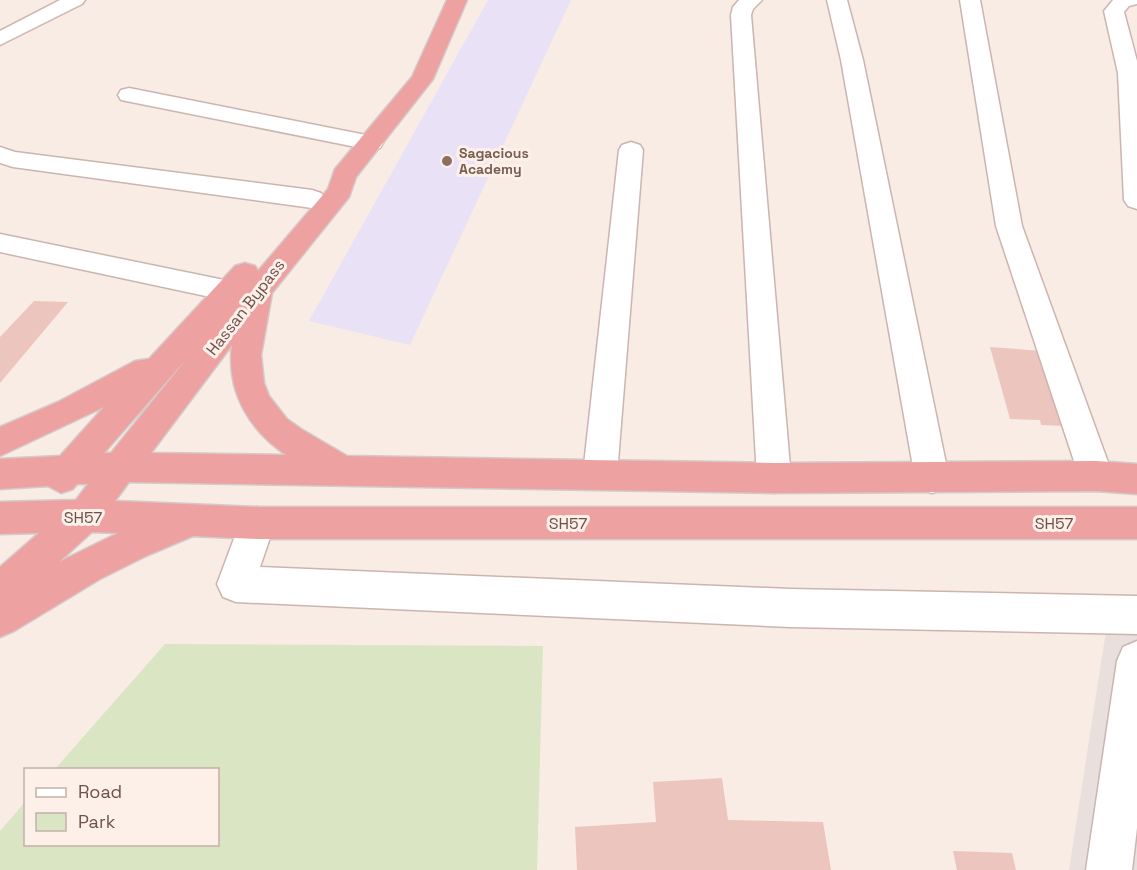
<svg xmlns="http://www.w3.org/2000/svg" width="1137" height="870" viewBox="0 0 1137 870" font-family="'Space Grotesk',sans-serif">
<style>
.industrial{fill:#e9e0de}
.education{fill:#e9e1f6}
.green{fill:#dae5c4}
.building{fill:#ecc5be}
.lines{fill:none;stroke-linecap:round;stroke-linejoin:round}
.minor-casing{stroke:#ccb4af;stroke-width:3}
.highway-casing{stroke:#d4cac9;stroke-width:3}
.minor{fill:#fff;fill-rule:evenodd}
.highway{fill:#eda2a1;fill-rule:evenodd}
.education-dot{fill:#8d6e63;stroke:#fdf0e9;stroke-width:2}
.labels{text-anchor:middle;stroke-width:6;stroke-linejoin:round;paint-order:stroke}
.far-education-label{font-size:14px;font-weight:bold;fill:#785e54;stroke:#fdf0e9;text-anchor:start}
.street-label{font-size:16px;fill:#6f504c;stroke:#fdf0e9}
</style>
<rect width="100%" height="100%" fill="#f9ece4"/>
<!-- industrial -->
<polygon class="industrial" points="1137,617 1137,870 1069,870 1108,618"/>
<!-- education -->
<polygon class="education" points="488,0 571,0 410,345 309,321"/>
<!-- green -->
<polygon class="green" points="165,644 543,646 537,870 0,870 0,831 25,802 26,844 218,844 218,770 55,769"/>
<!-- building -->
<g class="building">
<polygon points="34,301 68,302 0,383 0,337"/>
<polygon points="990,347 1043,351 1066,426 1041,425 1040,420 1010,419"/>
<polygon points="722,778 728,820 823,822 831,870 577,870 575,827 656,822 653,782"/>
<polygon points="953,851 1012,853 1016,870 957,870"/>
</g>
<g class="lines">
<defs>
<g id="minor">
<polygon points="60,0 85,0 82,4 0,45 0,31"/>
<polygon points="739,0 762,0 753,9 751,15 791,478 786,489 774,493 762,489 757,478 731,15 733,7"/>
<polygon points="827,0 847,0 863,60 949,478 944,489 932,493 920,489 915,478 841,60"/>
<polygon points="960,0 980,0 1022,226 1113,476 1108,487 1096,491 1084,487 1079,476 996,226"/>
<polygon points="1113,0 1137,0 1137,4 1129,6 1124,12 1137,61 1137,209 1128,206 1124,200 1118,73 1104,11"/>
<polygon points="129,88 371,136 380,138 383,143 380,148 371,150 121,100 118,95 121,90"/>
<polygon points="631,142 640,145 643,150 617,474 612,484 600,489 588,484 583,474 619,150 622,145"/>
<polygon points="0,147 15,152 312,190 321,193 325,199 321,205 312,208 13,167 0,163"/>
<polygon points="0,234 229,281 239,284 243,291 239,298 229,301 0,252"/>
<polygon points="257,507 270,512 275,523 260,567 790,589 1137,596 1137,634 790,627 236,602 223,597 217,584 244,512"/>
<polygon points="1137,641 1137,828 1132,870 1086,870 1117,661 1123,647"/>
</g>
<path id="highway" d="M 447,0 L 467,0 L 433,79 L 356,177 L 349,197 L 272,293 L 261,355 L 264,383 L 269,396 L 287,419 L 301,429 L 347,456 L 774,463 L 1096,461 L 1137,464 L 1137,494 L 1096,491 L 774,493 L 129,482 L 115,501 L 257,507 L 1137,507 L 1137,539 L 257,539 L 193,536 L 146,556 L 100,579 L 14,631 L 0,637 L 0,567 L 39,533 L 0,534 L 0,502 L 76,500 L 88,484 L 77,484 L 73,489 L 61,493 L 48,486 L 0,489 L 0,459 L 60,456 L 104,407 L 0,456 L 0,427 L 58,402 L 135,361 L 149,359 L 235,266 L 245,263 L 255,266 L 258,271 L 328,189 L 335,169 L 412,77 ZM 232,345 C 226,391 249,430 286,455 L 151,453 ZM 188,357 L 111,453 L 104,453 ZM 92,532 L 118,533 L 59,562 Z"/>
</defs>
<!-- minor casing -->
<use href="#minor" class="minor-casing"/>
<!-- highway casing -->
<use href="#highway" class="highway-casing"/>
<!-- minor -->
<use href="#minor" class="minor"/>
<!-- highway -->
<use href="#highway" class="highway"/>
</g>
<!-- markers -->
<circle class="education-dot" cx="447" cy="161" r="6"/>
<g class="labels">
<!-- far-education labels -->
<g class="far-education-label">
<text x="459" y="158">Sagacious<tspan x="459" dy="16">Academy</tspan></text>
</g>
<!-- street labels -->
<g class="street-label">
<text transform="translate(245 307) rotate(-52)" y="6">Hassan Bypass</text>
<text x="83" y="523">SH57</text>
<text x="568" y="529">SH57</text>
<text x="1054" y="529">SH57</text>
</g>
</g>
<!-- legend -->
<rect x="24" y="768" width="195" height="78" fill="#fdf0e9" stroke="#c4b0aa" stroke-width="1.5"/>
<rect x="36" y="788" width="30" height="9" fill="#ffffff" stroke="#c4b0aa" stroke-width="1.5"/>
<text x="78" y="798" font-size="18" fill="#6f504c">Road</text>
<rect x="36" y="813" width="30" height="18" fill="#dae5c4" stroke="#c4b0aa" stroke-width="1.5"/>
<text x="78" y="828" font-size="18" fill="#6f504c">Park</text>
</svg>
